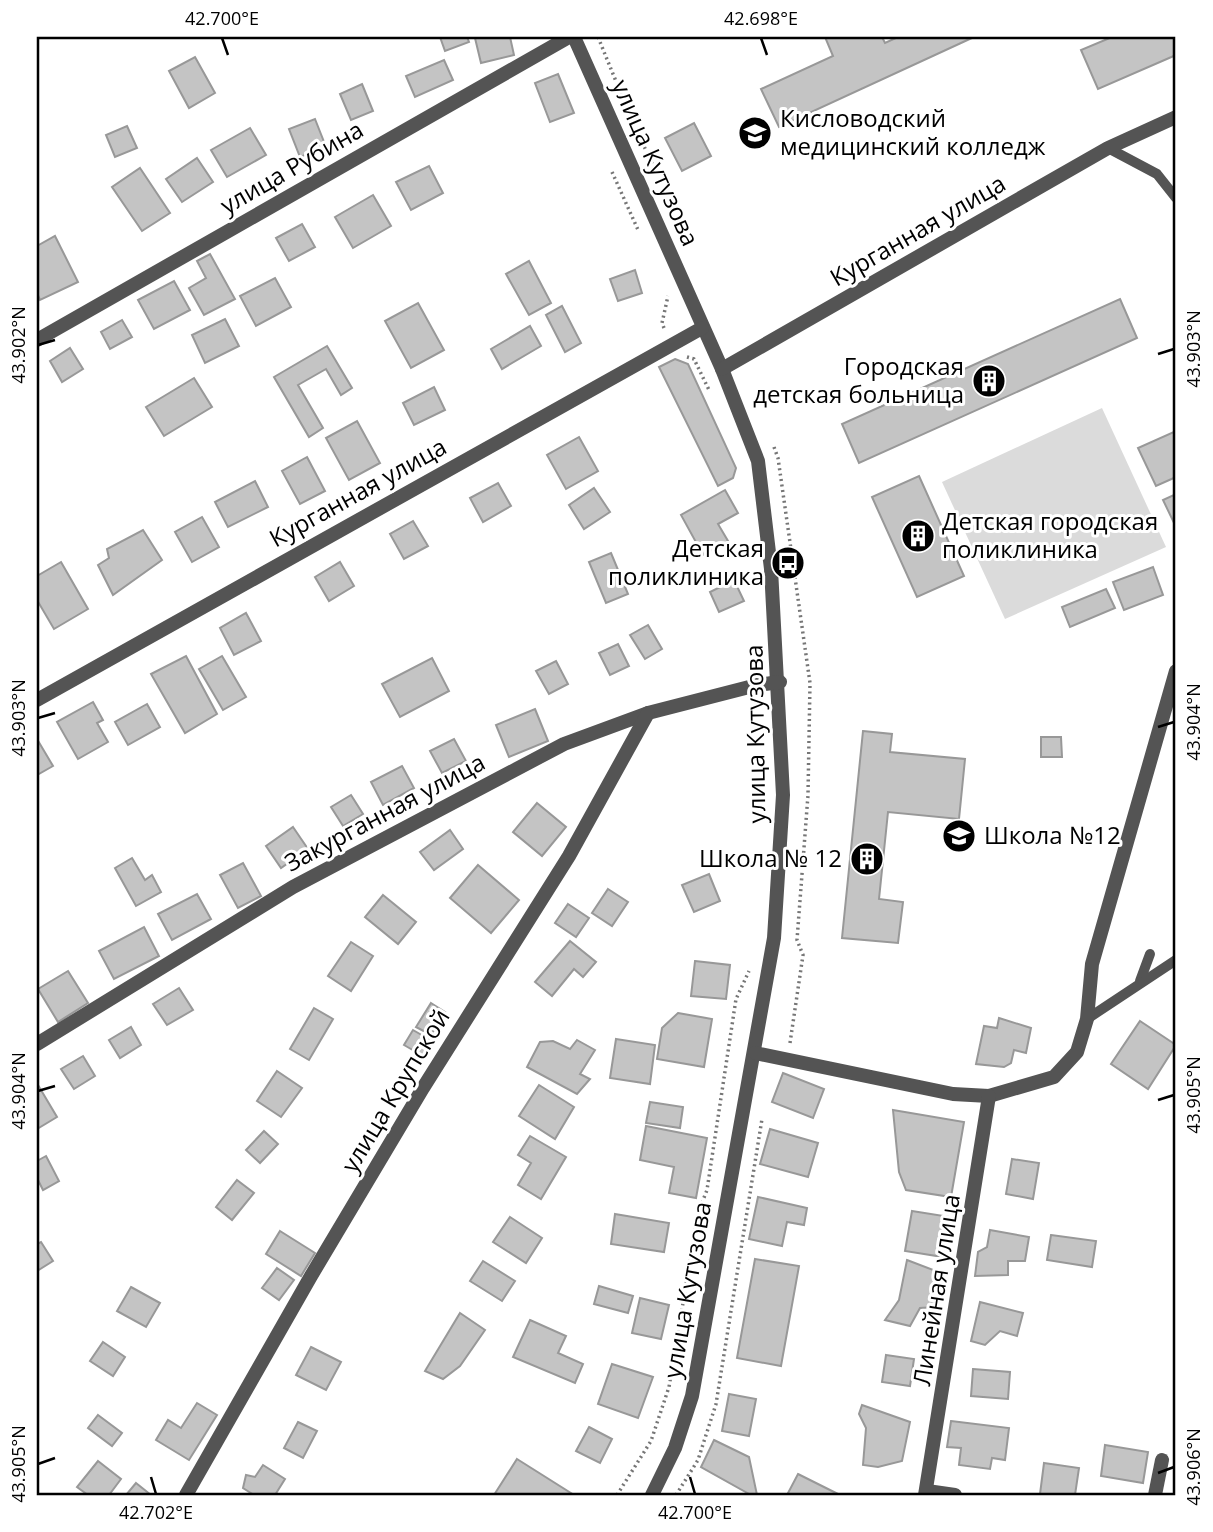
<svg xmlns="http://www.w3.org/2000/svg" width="1213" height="1532" viewBox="0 0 1213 1532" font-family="'Open Sans',sans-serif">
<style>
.green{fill:#dbdbdb}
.building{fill:#c4c4c4;stroke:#989898;stroke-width:2}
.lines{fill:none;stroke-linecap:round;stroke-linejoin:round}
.path{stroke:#767676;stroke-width:3.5;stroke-dasharray:2 3.5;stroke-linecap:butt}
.lane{stroke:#545454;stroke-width:10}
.street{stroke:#545454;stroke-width:14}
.ticks{fill:none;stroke:#000;stroke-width:2.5}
.labels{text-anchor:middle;stroke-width:6;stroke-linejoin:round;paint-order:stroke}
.poi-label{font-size:24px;fill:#000;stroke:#fff;text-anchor:start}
.street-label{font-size:24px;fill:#000;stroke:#fff}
.neatline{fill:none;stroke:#000;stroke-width:2.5}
.ticks-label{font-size:18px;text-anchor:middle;fill:#000}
</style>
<rect width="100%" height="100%" fill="#fff"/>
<!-- green -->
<polygon class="green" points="1102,408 1166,547 1005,619 942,482"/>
<!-- building -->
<g class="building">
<polygon points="440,37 467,37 469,42 445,51"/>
<polygon points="482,37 510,37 514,55 481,63 475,38"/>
<polygon points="825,37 882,37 885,43 898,37 974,37 779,127 761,89 833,56"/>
<polygon points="1112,37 1176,37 1176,55 1098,89 1081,50"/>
<polygon points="195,57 215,93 189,108 169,71"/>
<polygon points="444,60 453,80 415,97 406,76"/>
<polygon points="558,74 574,113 550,122 535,83"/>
<polygon points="362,84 373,111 351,120 340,94"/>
<polygon points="315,119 326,147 300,157 289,129"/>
<polygon points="694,123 711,156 682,171 665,138"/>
<polygon points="127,126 137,148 115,157 106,135"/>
<polygon points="250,128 266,155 227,177 211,150"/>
<polygon points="197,158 213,182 182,202 166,179"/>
<polygon points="429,166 443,193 411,210 396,182"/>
<polygon points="140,168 170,213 142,231 112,187"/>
<polygon points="373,195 391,226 353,248 335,217"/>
<polygon points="302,224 315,247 289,261 276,238"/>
<polygon points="55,236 78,282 40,300 37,293 37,246"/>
<polygon points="210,254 235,299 204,315 189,288 206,278 197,261"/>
<polygon points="529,261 551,303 529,315 506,274"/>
<polygon points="635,270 642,293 618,301 610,279"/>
<polygon points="275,278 291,307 256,326 240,296"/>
<polygon points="174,281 190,310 154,329 138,300"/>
<polygon points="1120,299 1137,338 859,463 842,424"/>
<polygon points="418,303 444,350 411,368 385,321"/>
<polygon points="562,306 581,343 565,352 546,315"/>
<polygon points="225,319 239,346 205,363 192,335"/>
<polygon points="122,320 132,337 110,349 101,332"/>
<polygon points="530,326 541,346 502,369 491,349"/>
<polygon points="327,346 352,388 341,395 326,369 298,385 323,428 309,437 274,377"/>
<polygon points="70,348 83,369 62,382 50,361"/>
<polygon points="675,359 688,364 736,468 733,478 718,486 659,367"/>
<polygon points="194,378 212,407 164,436 146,407"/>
<polygon points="434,387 445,410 414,425 403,403"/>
<polygon points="357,421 380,463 349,480 326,438"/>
<polygon points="1176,431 1176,477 1156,486 1138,448"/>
<polygon points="579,437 598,471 566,489 547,455"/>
<polygon points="307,457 325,491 300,504 282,471"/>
<polygon points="919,476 964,576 917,597 872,497"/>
<polygon points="255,481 268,507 228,527 215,502"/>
<polygon points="498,483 511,506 483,522 470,498"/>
<polygon points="594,488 610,512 584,529 569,505"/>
<polygon points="725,490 738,513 718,524 728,541 703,555 681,515"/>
<polygon points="1176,494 1176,527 1163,500"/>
<polygon points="202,517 219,547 192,562 175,532"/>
<polygon points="413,521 428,546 404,559 390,534"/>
<polygon points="143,530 162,560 113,595 98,565 109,558 107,549"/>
<polygon points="611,553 628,594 606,603 589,562"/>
<polygon points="61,562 88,609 54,629 37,600 37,576"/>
<polygon points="340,562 354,586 329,601 315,577"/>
<polygon points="1153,567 1163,595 1124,610 1113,582"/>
<polygon points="734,580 744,601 719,612 710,592"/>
<polygon points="1106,589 1115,608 1070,627 1062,607"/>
<polygon points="246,613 261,641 234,655 220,628"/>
<polygon points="648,625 662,649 645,659 630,635"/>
<polygon points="618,644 629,666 610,675 599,653"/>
<polygon points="186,656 217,714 185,733 151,674"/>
<polygon points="222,656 246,697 223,710 199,669"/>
<polygon points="432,658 449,691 400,717 382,684"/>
<polygon points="556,661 568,684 549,694 536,671"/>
<polygon points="93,702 103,720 97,723 108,742 78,759 57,722"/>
<polygon points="147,704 160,727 128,745 115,722"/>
<polygon points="535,709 548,741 509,757 496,725"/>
<polygon points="863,731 892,734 890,752 965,759 959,819 888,812 879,899 903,902 898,943 842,938"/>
<polygon points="1041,737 1061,737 1062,757 1041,757"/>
<polygon points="37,739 53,766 37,775"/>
<polygon points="454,739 466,761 442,773 430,751"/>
<polygon points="402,766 414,788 383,805 371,782"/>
<polygon points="351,795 363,814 343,826 331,807"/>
<polygon points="537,803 566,827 542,856 513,832"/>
<polygon points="293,827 308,849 281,868 266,846"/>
<polygon points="450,830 463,849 434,870 420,852"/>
<polygon points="132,858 145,880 152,875 161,892 136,906 115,868"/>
<polygon points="243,863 261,896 238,908 220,875"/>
<polygon points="478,865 519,900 491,933 450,898"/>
<polygon points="709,874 720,901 694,912 682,885"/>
<polygon points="608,889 628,902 612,926 592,913"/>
<polygon points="197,894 211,919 172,940 158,914"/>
<polygon points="383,895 416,922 398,944 365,917"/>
<polygon points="568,904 589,918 576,937 555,923"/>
<polygon points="144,927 159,956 114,979 99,951"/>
<polygon points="570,941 596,962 583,977 574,969 552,996 535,982"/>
<polygon points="351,942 373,956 351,991 328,976"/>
<polygon points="695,961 730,965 726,999 691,996"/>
<polygon points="68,971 88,1003 58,1022 38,989"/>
<polygon points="179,988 193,1010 167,1025 153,1004"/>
<polygon points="431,1003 445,1012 431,1035 416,1027"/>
<polygon points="314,1008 333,1019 309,1060 290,1049"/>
<polygon points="678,1013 712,1019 704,1067 657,1059 662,1028"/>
<polygon points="999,1018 1031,1028 1026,1053 1014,1050 1011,1063 1004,1067 976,1064 984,1026 997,1028"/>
<polygon points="1140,1021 1176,1045 1148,1089 1111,1064"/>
<polygon points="131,1027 141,1045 120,1058 109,1040"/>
<polygon points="413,1030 432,1041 423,1056 404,1045"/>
<polygon points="616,1039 655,1045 650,1084 610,1078"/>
<polygon points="577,1040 595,1050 580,1074 590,1079 577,1094 527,1067 540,1042 553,1041 570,1049"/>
<polygon points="83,1056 95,1076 74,1089 61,1069"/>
<polygon points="277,1071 302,1088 281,1117 257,1101"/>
<polygon points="783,1073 824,1089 813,1118 772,1102"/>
<polygon points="38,1085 57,1117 37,1129 37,1086"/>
<polygon points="539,1085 574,1107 555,1139 519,1116"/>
<polygon points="650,1102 683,1107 680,1128 646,1123"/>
<polygon points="893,1110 964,1122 951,1197 906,1190 899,1172"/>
<polygon points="646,1126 707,1138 696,1198 669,1193 674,1167 640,1160"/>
<polygon points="770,1129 818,1143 808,1177 760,1164"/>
<polygon points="264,1131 278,1144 260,1163 246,1150"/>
<polygon points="530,1136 566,1157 541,1199 518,1185 531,1163 518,1155"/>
<polygon points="46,1156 59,1181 43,1190 37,1178 37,1161"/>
<polygon points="1012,1159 1039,1163 1033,1199 1006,1194"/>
<polygon points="237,1180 254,1193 232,1220 216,1207"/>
<polygon points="758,1197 807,1208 804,1225 787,1222 782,1246 749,1239"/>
<polygon points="912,1211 950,1217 943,1257 905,1251"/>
<polygon points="615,1214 669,1223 664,1252 611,1244"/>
<polygon points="510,1217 542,1238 526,1263 493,1242"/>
<polygon points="990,1230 1029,1237 1025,1261 1008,1261 1008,1275 975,1276 978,1252 987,1247"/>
<polygon points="280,1231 315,1253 301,1276 266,1254"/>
<polygon points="1051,1235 1096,1241 1092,1267 1047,1260"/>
<polygon points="41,1242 53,1261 37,1271 37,1244"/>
<polygon points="755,1259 799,1266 781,1366 737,1358"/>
<polygon points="907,1260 941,1273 936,1307 920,1308 910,1326 885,1320 899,1300"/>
<polygon points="483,1261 515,1281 502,1301 470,1281"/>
<polygon points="277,1268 294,1280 279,1300 262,1288"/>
<polygon points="599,1286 633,1296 628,1313 594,1304"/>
<polygon points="131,1287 160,1303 146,1327 117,1311"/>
<polygon points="640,1298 669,1305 661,1339 632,1333"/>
<polygon points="980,1302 1023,1313 1017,1336 1000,1331 985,1345 971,1341"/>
<polygon points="460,1313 485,1330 460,1366 443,1379 425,1371"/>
<polygon points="530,1320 566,1336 558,1353 583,1364 575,1383 513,1357"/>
<polygon points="103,1342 125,1357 113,1376 90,1361"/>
<polygon points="311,1347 341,1362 326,1390 296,1375"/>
<polygon points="886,1355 914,1359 910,1386 882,1382"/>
<polygon points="612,1364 653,1377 638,1418 598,1404"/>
<polygon points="973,1369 1010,1372 1008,1399 971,1396"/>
<polygon points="729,1394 756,1399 749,1436 722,1431"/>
<polygon points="197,1403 217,1415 189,1460 156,1440 168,1420 181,1428"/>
<polygon points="862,1405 910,1422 902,1461 878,1467 863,1465 866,1428 859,1414"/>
<polygon points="98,1415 122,1433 112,1446 88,1428"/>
<polygon points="951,1421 1009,1428 1005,1460 992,1458 990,1469 959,1465 961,1448 947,1447"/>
<polygon points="298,1422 317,1431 303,1458 284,1448"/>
<polygon points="589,1427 612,1439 600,1463 576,1451"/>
<polygon points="714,1440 749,1457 757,1495 751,1495 701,1467"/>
<polygon points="1105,1445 1148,1452 1143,1483 1101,1476"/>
<polygon points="517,1459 574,1495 494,1495"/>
<polygon points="98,1461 121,1479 109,1495 88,1495 77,1487"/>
<polygon points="1044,1463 1079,1468 1075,1495 1040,1494"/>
<polygon points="263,1465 285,1479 275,1495 254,1495 243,1488 246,1475 255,1477"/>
<polygon points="798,1474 840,1495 787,1495"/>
<polygon points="136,1483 151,1495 126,1495"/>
</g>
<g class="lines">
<!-- path -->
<g class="path">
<polyline points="598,37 626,106"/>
<polyline points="642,142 658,176"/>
<polyline points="612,172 639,232"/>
<polyline points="664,328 662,323 668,296"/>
<polyline points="687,357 694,359 710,392"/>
<polyline points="774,447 778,458 810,683 808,795 797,940 803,955 790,1043"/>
<polyline points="617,1495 651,1441 669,1387 698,1213 707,1190 736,999 749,971"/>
<polyline points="676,1495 698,1460 716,1404 762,1119"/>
</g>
<!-- lane -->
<g class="lane">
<polyline points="1108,148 1157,174 1176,198"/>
<polyline points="1140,981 1150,954"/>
<polyline points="1087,1019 1176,960"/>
</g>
<!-- street -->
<g class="street">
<polyline points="574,37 722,369 758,461 771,569 783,795 774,938 692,1396 675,1448 652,1495"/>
<polyline points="37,340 569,37"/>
<polyline points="722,369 1108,148 1176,117"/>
<polyline points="37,700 702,328"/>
<polyline points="37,1044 293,887 564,744 648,713 757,685 780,682"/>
<polyline points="755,1053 953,1094 989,1096 1054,1077 1077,1052 1087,1019 1092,964 1176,671"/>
<polyline points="927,1491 955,1495"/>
<polyline points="186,1495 311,1276 423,1088 569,856 648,713"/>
<polyline points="925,1495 989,1096"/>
<polyline points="1155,1495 1162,1460"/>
</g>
</g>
<!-- ticks -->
<path class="ticks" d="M 222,38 L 228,55M 761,38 L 767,55M 38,345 L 55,340M 1158,354 L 1174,349M 38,718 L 55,713M 1158,727 L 1174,722M 38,1091 L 55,1086M 1158,1100 L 1174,1095M 38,1464 L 55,1458M 1158,1473 L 1174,1467M 151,1477 L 156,1494M 690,1477 L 695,1494"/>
<!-- icons -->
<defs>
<symbol id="university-disc" viewBox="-11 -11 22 22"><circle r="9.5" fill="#000" stroke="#fff"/><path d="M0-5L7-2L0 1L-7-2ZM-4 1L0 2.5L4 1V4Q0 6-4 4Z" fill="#fff"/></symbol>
<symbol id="building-disc" viewBox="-11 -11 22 22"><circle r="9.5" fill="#000" stroke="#fff"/><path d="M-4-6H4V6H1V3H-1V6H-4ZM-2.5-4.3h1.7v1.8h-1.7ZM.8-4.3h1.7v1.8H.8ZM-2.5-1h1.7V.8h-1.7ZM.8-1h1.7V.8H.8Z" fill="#fff"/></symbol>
<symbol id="bus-disc" viewBox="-11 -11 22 22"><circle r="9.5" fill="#000" stroke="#fff"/><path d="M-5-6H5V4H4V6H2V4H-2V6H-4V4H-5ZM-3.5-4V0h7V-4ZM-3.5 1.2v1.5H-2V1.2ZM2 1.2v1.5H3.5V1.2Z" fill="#fff"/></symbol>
<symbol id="school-disc" viewBox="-11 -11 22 22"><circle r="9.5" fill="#000" stroke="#fff"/><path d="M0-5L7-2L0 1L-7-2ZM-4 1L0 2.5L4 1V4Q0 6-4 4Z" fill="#fff"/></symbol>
</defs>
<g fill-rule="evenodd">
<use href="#university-disc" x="736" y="114" width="38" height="38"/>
<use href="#building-disc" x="970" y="362" width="38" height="38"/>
<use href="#building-disc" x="899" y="517" width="38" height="38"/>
<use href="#bus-disc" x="769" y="544" width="38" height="38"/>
<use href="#school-disc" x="940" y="817" width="38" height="38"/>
<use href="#building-disc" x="848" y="840" width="38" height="38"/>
</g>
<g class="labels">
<!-- poi labels -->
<g class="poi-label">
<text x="780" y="127">Кисловодский<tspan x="780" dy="28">медицинский колледж</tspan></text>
<text x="964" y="375" text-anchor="end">Городская<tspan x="964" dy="28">детская больница</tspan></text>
<text x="942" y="530">Детская городская<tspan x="942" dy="28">поликлиника</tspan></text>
<text x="764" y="557" text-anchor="end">Детская<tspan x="764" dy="28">поликлиника</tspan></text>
<text x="984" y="844">Школа №12</text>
<text x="842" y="867" text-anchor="end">Школа № 12</text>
</g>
<!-- street labels -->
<g class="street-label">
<text transform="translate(655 163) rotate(66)" y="8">улица Кутузова</text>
<text transform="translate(292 168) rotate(-30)" y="8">улица Рубина</text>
<text transform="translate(918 231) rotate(-30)" y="8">Курганная улица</text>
<text transform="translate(358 493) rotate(-29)" y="8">Курганная улица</text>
<text transform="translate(756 734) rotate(-91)" y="8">улица Кутузова</text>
<text transform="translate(385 813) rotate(-28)" y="8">Закурганная улица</text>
<text transform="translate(396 1091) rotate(-59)" y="8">улица Крупской</text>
<text transform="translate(688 1290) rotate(-80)" y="8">улица Кутузова</text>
<text transform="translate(937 1290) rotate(-81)" y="8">Линейная улица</text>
</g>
</g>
<!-- border -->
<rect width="1213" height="1532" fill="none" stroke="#ffffff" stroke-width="77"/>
<rect x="38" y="38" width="1136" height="1456" class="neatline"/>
<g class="ticks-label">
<text x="222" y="25">42.700°E</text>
<text x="761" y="25">42.698°E</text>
<text transform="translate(19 345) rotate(-90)" y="6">43.902°N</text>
<text transform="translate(1194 349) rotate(-90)" y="6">43.903°N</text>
<text transform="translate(19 718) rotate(-90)" y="6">43.903°N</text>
<text transform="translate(1194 722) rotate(-90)" y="6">43.904°N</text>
<text transform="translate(19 1091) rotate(-90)" y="6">43.904°N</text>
<text transform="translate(1194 1095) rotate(-90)" y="6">43.905°N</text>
<text transform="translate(19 1464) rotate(-90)" y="6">43.905°N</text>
<text transform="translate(1194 1467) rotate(-90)" y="6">43.906°N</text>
<text x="156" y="1519">42.702°E</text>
<text x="695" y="1519">42.700°E</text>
</g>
</svg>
